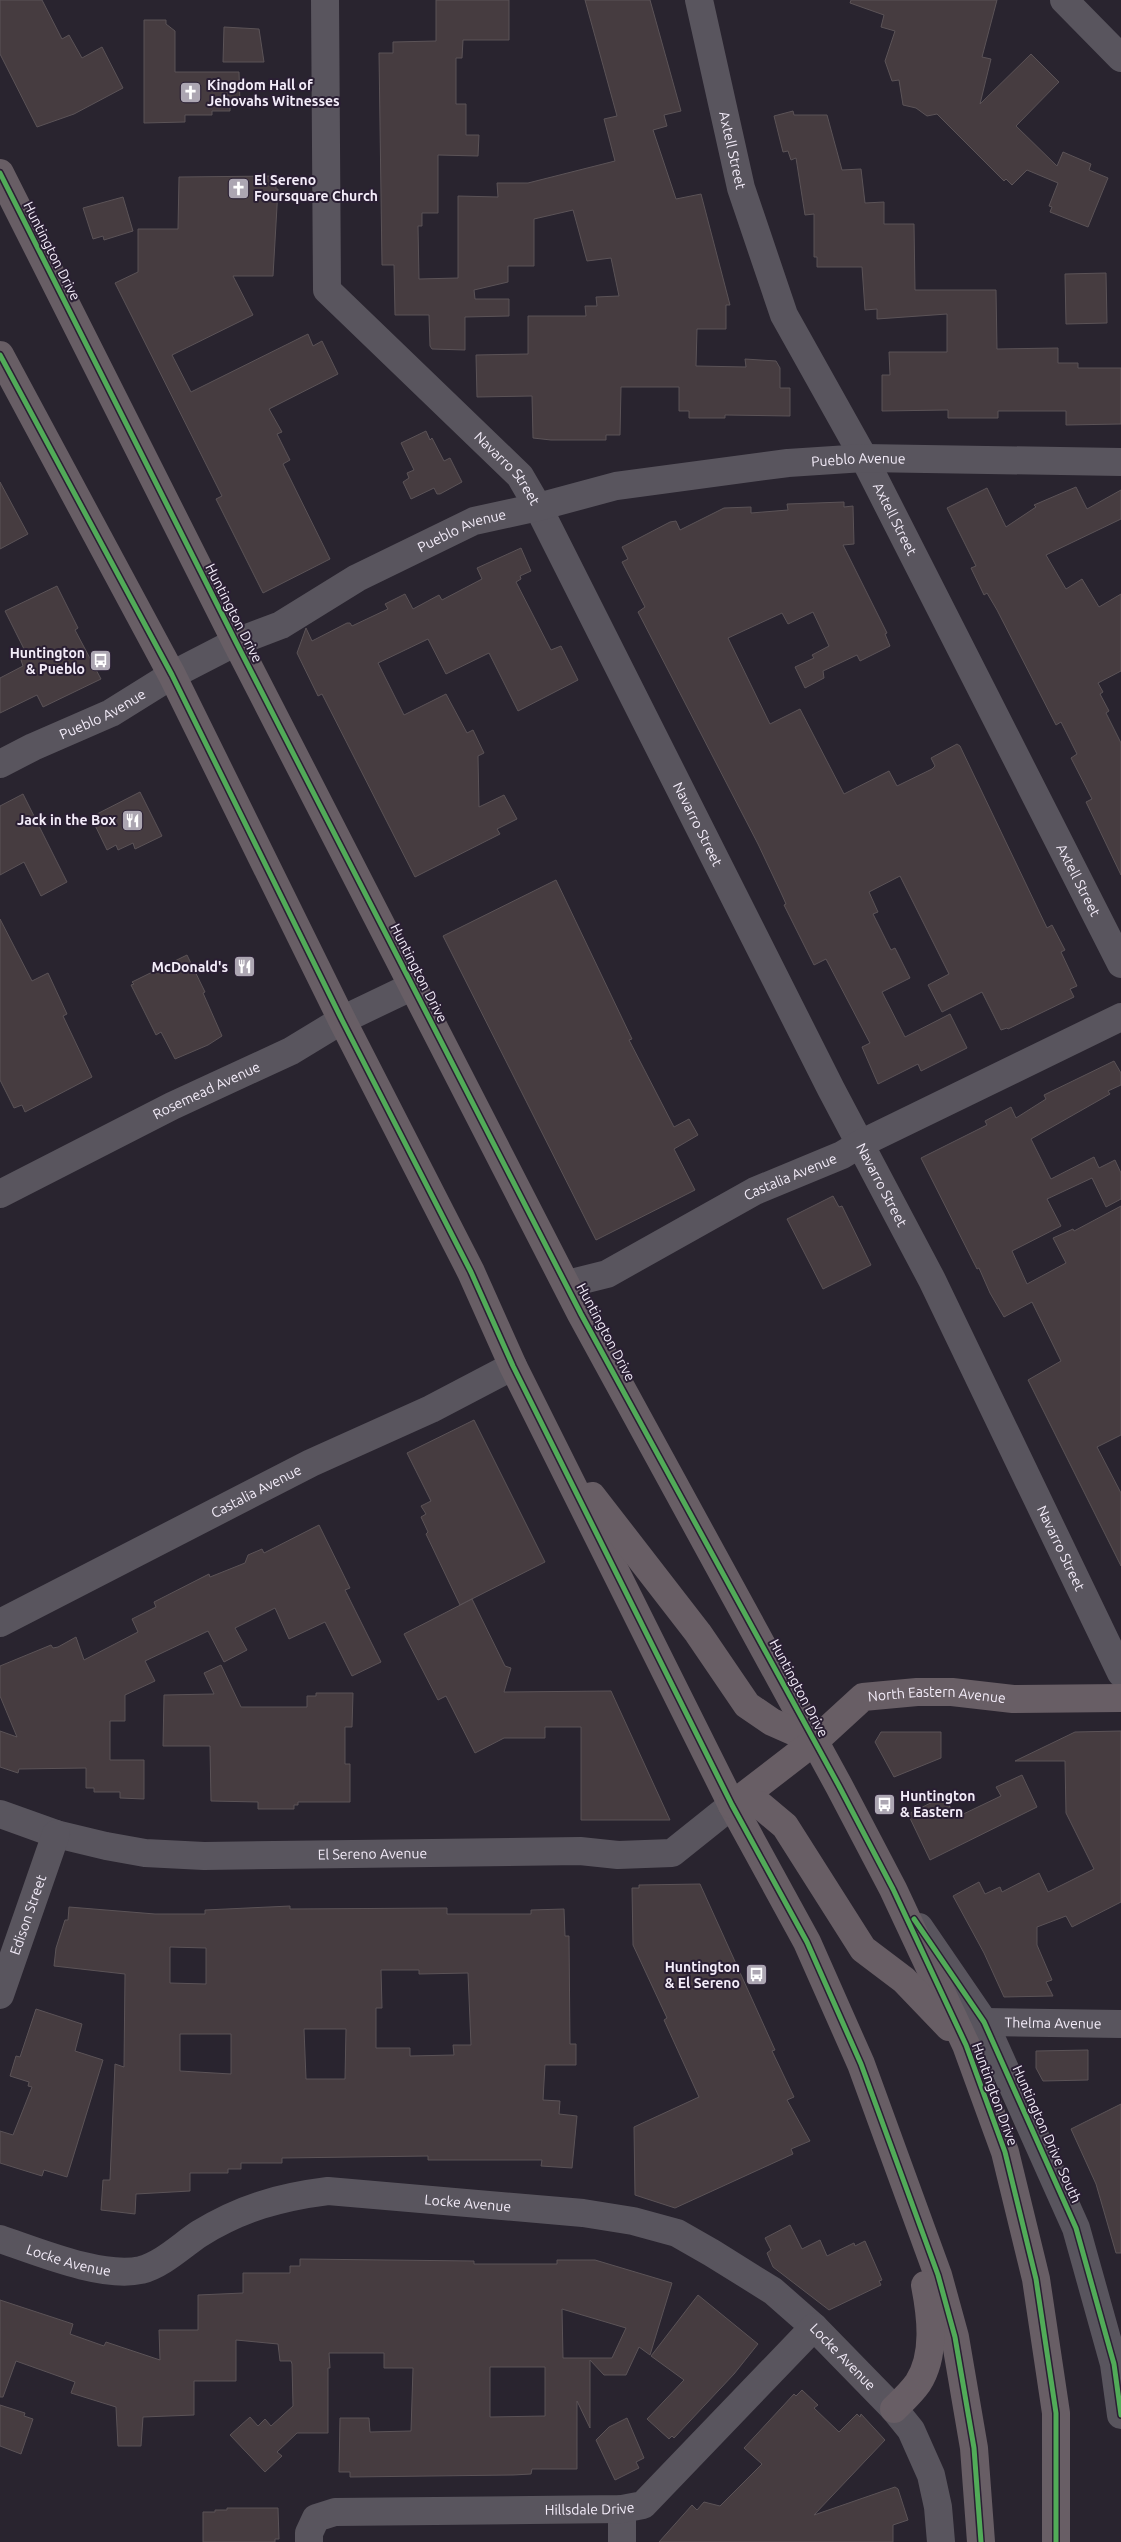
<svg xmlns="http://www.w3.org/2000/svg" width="1121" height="2542" viewBox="0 0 1121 2542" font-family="Ubuntu,sans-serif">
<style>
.building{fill:#463c40;stroke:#5b5357;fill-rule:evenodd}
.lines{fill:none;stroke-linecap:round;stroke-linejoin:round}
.minor{stroke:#59555e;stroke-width:28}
.major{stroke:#685e65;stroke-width:28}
.cycleway-casing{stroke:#2a1f33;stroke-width:8}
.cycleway{stroke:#51ab58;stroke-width:5}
.labels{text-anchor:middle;stroke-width:4;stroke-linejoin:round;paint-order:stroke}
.poi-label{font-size:14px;font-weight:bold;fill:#f3ecf9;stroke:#2a1f33;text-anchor:end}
.street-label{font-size:14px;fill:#f3ecf9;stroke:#2a1f33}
</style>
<rect width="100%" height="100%" fill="#29242f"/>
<!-- building -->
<g class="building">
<polygon points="0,0 42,0 62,39 69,35 82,58 102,47 123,88 74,114 37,127 0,54"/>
<polygon points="436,0 509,0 509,40 463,40 462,58 456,58 456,104 466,104 466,135 479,135 478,156 438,155 438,213 422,213 422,226 418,226 419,279 458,278 458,196 498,197 497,183 528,183 615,161 604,119 617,116 585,0 650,0 681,111 664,115 667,126 653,130 676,199 701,194 730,305 726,305 726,329 697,329 696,366 746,367 745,359 776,361 780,368 780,388 790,388 790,416 725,415 725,418 689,418 689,411 679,411 679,387 621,387 620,435 606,435 606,440 551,440 533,438 532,396 477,397 476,355 528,354 528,316 586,316 585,306 597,306 596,297 619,296 611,258 587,261 573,210 534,219 534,266 508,266 508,282 474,290 475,299 509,299 509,316 465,317 465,350 432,349 430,346 429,315 395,315 394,265 382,265 379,53 393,53 393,42 436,41"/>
<polygon points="851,0 997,0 982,57 991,59 980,104 1031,54 1059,82 1016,126 1057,166 1063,152 1091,164 1089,170 1108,178 1088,227 1050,212 1052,207 1049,206 1058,183 1027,170 1012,185 1006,179 1004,181 937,114 927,116 916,108 903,105 899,80 892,81 885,61 895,31 881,27 884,15 850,3"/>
<polygon points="144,20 166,20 166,24 175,31 175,72 239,72 240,103 230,103 230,111 212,111 212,115 185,115 185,122 144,123"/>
<polygon points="224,27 259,29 264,62 223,62"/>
<polygon points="793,111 794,115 827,115 842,170 861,169 865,203 884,202 884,224 914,224 915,290 996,290 997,349 1058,348 1058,363 1078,363 1078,368 1121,368 1121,424 1066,425 1066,411 998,411 998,418 948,418 948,410 882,411 882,375 890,375 889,352 947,352 947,314 877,319 877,309 865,310 862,267 817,267 817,257 814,257 814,214 805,215 796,158 791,160 788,151 783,152 774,116"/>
<polygon points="276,176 276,189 278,189 273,276 233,276 253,315 172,355 191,392 308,334 313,346 322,341 338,374 269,409 282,432 277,434 290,460 283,464 330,559 263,593 216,499 222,496 115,283 138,272 138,229 178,229 179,177"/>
<polygon points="123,197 133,231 104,240 103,236 93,239 83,208"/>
<polygon points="1106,273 1107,323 1066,324 1065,274"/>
<polygon points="426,431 430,440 432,438 444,461 450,458 462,482 440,494 437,494 434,488 411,499 403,482 409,478 407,473 414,470 401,443"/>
<polygon points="0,482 28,534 0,549"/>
<polygon points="1076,487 1087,509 1121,490 1121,519 1046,555 1066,589 1082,579 1099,607 1121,594 1121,671 1098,683 1103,692 1100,694 1109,711 1106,713 1121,743 1121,875 1086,802 1092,799 1071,758 1077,754 1061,722 1056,725 997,610 987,593 984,595 971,568 976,566 947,508 987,488 1006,527 1036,507 1034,505"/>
<polygon points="844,502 844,507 853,506 854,544 843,545 887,633 885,634 890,646 860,661 857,655 823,671 824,678 805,688 795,667 814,658 812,655 829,646 813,612 788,624 782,613 728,638 770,724 800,709 844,794 889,771 897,786 932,769 935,766 931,758 957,744 960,746 1047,928 1052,925 1065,950 1061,952 1077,986 1070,989 1074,997 1008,1029 1007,1028 1001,1030 982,992 942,1012 928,985 949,974 900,876 869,892 878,912 873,914 891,950 895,948 910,978 882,992 905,1037 950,1014 967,1048 921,1071 918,1064 878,1084 862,1047 870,1043 826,959 814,965 784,905 786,904 782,895 758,844 638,612 645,607 622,562 628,559 622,547 670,522 676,521 680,530 724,508 751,507 751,513 788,510 787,504"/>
<polygon points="521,548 531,571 520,576 521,579 516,582 551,650 561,646 578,680 518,711 489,653 446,674 428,639 378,663 404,715 446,694 467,733 473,730 484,753 478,756 479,807 504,795 517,819 497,829 500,834 415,877 322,694 318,696 297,653 306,628 312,641 347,623 350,623 352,626 388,609 385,604 405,594 413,609 439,595 442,600 482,579 477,568"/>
<polygon points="57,586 78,628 75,630 101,679 43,707 37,695 0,713 0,678 23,666 21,660 28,657 5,611"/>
<polygon points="140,792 162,836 135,849 133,843 118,850 116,845 107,850 91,817"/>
<polygon points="23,794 67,882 41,896 24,862 0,875 0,806"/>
<polygon points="556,880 632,1039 629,1040 674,1127 689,1119 698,1135 674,1149 695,1190 596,1240 443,936"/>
<polygon points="0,919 32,981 48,973 67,1014 63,1016 92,1077 25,1112 22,1105 14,1108 0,1080"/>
<polygon points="187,955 205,992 203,993 222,1036 208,1045 175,1059 161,1032 156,1035 131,985 134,984 132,982"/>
<polygon points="1114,1061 1121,1073 1121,1085 1108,1091 1110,1094 1031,1139 1051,1179 1094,1157 1099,1168 1115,1160 1121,1173 1121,1199 1106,1207 1092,1178 1047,1199 1061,1226 1012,1251 1027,1284 1066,1263 1053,1238 1073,1229 1074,1231 1121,1206 1121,1435 1097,1447 1121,1493 1121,1566 1028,1380 1061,1361 1032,1302 1004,1317 990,1293 979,1268 977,1269 921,1158 987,1125 985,1121 1011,1107 1016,1118 1046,1099 1044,1095"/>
<polygon points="833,1196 839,1207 842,1206 871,1265 823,1289 787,1219"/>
<polygon points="474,1420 545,1562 460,1605 426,1534 428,1532 421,1517 426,1514 421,1506 431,1501 407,1453"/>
<polygon points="319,1525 350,1588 345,1590 381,1662 352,1676 325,1622 289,1639 275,1608 235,1628 247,1650 224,1662 208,1631 145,1661 155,1681 125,1695 125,1721 110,1721 110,1760 144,1760 144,1799 120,1798 120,1792 94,1792 94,1788 86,1788 86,1768 19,1769 18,1773 0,1767 0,1731 17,1737 0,1696 0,1666 51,1645 53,1648 58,1647 76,1637 84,1660 138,1632 132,1619 156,1607 154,1602 209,1574 210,1577 245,1563 248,1555 262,1549 264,1553"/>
<polygon points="472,1599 505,1666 511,1668 504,1692 611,1691 670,1820 581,1820 581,1727 545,1727 545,1738 504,1738 475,1753 446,1696 438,1700 404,1634"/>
<polygon points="221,1665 241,1707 307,1707 307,1696 316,1696 316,1693 353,1693 352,1727 345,1727 345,1764 350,1764 350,1802 298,1802 298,1805 294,1805 294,1809 258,1809 258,1802 211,1801 210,1746 163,1746 164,1695 214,1694 204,1673"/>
<polygon points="1121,1731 1121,1902 1072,1927 1066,1916 1037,1927 1037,1945 1052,1980 1046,1982 1053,1996 1004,1997 984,1953 953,1896 979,1882 985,1894 1000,1887 1002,1892 1039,1873 1048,1892 1094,1869 1066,1813 1065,1761 1015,1761 1075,1732"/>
<polygon points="881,1732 941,1732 941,1758 894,1777 875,1742"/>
<polygon points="1022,1775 1037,1807 930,1860 908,1814 945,1796 955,1818 1001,1796 996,1787"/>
<polygon points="700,1884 775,2050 772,2051 794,2097 787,2100 810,2141 791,2149 793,2154 675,2208 635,2195 634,2127 699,2097 664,2020 667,2018 633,1945 632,1888 639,1888 639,1885"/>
<path d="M 290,1906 L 290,1909 L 447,1908 L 447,1914 L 531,1914 L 531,1910 L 564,1909 L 565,1936 L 569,1936 L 570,2044 L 576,2044 L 576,2065 L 545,2065 L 543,2100 L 560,2101 L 559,2114 L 577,2116 L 572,2168 L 541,2166 L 542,2160 L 428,2160 L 428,2156 L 282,2158 L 282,2163 L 241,2163 L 241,2169 L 228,2169 L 228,2173 L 190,2173 L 190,2191 L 136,2194 L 135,2214 L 101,2210 L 103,2180 L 110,2180 L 115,2064 L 124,2067 L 125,1974 L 54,1966 L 56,1948 L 65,1920 L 68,1920 L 69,1907 L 155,1914 L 205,1914 L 205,1910 ZM 170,1947 L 206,1948 L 206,1984 L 170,1983 ZM 381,1970 L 419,1970 L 419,1974 L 468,1973 L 471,2045 L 453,2045 L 454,2055 L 410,2056 L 410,2048 L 376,2048 L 376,2008 L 382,2008 ZM 304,2029 L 346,2029 L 345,2079 L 306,2079 ZM 180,2034 L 231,2034 L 231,2074 L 180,2071 Z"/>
<polygon points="36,2009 82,2024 75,2051 103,2060 67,2177 44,2170 42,2176 0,2163 0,2131 13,2135 32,2087 28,2086 29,2082 10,2076 16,2056 20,2057"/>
<polygon points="1088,2050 1088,2080 1043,2081 1036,2068 1036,2051"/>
<polygon points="1121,2104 1121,2253 1116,2253 1096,2184 1071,2129"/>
<polygon points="790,2225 802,2249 820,2240 827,2256 854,2243 855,2246 865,2241 882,2280 879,2281 881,2285 829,2310 773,2267 767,2253 771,2250 765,2238"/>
<path d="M 300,2259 L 474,2261 L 474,2264 L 557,2264 L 557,2260 L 595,2260 L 672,2283 L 650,2355 L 639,2347 L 626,2375 L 604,2375 L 590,2360 L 590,2428 L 577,2401 L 577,2469 L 532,2469 L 531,2474 L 513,2475 L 350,2477 L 350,2472 L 339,2472 L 340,2418 L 369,2418 L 370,2432 L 411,2431 L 413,2368 L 384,2368 L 384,2353 L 329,2353 L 330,2368 L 328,2368 L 328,2433 L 297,2433 L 277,2452 L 282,2456 L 265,2472 L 230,2435 L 250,2417 L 258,2426 L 265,2419 L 271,2426 L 293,2406 L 292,2364 L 291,2361 L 280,2361 L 278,2344 L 236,2340 L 236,2381 L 194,2381 L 194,2415 L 143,2417 L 141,2446 L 118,2446 L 116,2407 L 71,2393 L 75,2382 L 16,2361 L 3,2397 L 0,2397 L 0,2300 L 73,2324 L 70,2334 L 104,2346 L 106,2342 L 160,2360 L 159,2330 L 198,2330 L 198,2295 L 243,2293 L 243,2273 L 290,2273 L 290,2266 L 300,2266 ZM 562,2309 L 626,2328 L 612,2358 L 563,2358 ZM 490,2367 L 545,2367 L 545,2416 L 490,2417 Z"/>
<polygon points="698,2295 758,2344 734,2374 674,2438 672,2436 669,2439 647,2419 684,2380 651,2356"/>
<polygon points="802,2390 818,2405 814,2408 839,2432 857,2414 860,2417 861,2414 885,2440 814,2515 895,2487 898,2489 908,2520 893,2525 893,2542 659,2542 692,2505 697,2510 704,2502 720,2506 762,2464 744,2448 794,2394 796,2396"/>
<polygon points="0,2405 25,2413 24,2416 33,2419 21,2454 0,2446"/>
<polygon points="627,2418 644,2458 636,2462 639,2468 615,2480 596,2440 609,2427"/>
<polygon points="227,2508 278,2508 279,2539 275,2539 275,2542 203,2542 203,2512 215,2512 215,2510 227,2510"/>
</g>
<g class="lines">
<!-- minor -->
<g class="minor">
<path id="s1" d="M 325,0 L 327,290 L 520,476 L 538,507 L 831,1089 L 932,1280 L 1121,1673"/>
<path id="s2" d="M 699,0 L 741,188 L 784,315 L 864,458 L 1121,964"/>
<polyline points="1064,0 1121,58"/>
<path id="s3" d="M 0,764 L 33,747 L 111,713 L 172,675 L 236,642 L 281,625 L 357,578 L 474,521 L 538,507 L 616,486 L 788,463 L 864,458 L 1121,462"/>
<path id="s4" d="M 0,1194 L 172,1106 L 291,1051 L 342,1020 L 413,986"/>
<path id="s5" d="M 567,1284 L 607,1274 L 755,1191 L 842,1155 L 860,1144 L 1121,1017"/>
<path id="s6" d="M 0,1623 L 311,1463 L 431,1409 L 513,1366"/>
<path id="s7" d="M 0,1814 L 56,1834 L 106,1846 L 145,1853 L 204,1856 L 580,1851 L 618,1855 L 672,1853 L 732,1805"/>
<polyline points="919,1927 984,2022 1076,2228 1114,2364 1121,2415"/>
<path id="s8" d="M 0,1995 L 56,1834"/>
<path id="s9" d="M 984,2022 L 1121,2024"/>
<path id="s10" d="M 0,2239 C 36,2251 103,2279 141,2270 C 163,2264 181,2246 199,2234 C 241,2208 280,2197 328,2191 L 583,2213 L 633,2221 L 677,2233 L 712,2253 L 773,2291 L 814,2327 L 894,2409 L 911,2430 L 931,2475 L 938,2507 L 941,2542"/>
<polyline points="622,2509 622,2542"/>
<path id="s11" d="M 309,2542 L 309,2533 L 316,2518 L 335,2512 L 622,2509 L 643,2505 L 814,2327"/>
</g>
<!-- major -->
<g class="major">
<polyline points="0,173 236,642 581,1314 839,1786 893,1889 966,2045 1005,2152 1036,2279 1056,2413 1056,2542"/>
<polyline points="0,355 172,675 342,1020 471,1272 513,1366 732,1805 807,1942 861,2064 938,2275 955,2337 974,2448 981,2542"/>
<polyline points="592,1496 698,1633 747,1705 772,1722 815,1741"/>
<path id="s12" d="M 732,1805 L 815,1741 L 863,1697 L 917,1692 L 952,1692 L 1013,1699 L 1121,1698"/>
<polyline points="732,1805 760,1805 785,1826 863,1949 904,1980 949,2027"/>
<path d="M 894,2409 C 902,2401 911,2393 918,2383 C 936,2355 931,2316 925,2285"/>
</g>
<defs>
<g id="cycleway">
<polyline points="0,173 236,642 581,1314 839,1786 893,1889 966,2045 1005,2152 1036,2279 1056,2413 1056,2542"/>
<polyline points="0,355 172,675 342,1020 471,1272 513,1366 732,1805 807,1942 861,2064 938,2275 955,2337 974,2448 981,2542"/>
<polyline points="914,1919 984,2022 1076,2228 1114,2364 1121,2415"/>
</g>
</defs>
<!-- cycleway casing -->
<use href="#cycleway" class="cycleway-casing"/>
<!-- cycleway -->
<use href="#cycleway" class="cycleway"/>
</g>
<!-- icons -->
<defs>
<symbol id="church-square" viewBox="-11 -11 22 22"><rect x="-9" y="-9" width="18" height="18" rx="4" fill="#aca6b2" stroke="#2a1f33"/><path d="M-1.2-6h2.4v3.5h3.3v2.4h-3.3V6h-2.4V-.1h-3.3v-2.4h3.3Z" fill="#fff"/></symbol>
<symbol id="bus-square" viewBox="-11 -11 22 22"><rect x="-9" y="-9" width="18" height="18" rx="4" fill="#aca6b2" stroke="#2a1f33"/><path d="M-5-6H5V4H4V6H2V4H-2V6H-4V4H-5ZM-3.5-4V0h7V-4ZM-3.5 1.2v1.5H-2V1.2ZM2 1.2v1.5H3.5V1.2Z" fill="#fff"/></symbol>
<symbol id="restaurant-square" viewBox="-11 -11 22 22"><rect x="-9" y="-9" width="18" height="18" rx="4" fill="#aca6b2" stroke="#2a1f33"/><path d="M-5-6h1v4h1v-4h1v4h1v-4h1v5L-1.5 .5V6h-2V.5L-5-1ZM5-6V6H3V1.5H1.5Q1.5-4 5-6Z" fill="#fff"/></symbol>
</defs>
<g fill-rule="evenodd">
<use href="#church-square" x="178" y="80" width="25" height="25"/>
<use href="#church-square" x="226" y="176" width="25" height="25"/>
<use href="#bus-square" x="88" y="648" width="25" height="25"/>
<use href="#restaurant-square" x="120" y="808" width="25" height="25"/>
<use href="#restaurant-square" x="232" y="954" width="25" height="25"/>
<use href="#bus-square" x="872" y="1792" width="25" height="25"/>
<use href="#bus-square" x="744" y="1962" width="25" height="25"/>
</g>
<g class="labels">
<!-- poi labels -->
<g class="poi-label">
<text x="207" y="90" text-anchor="start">Kingdom Hall of<tspan x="207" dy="16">Jehovahs Witnesses</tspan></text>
<text x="254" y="185" text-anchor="start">El Sereno<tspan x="254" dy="16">Foursquare Church</tspan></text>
<text x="85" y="658">Huntington<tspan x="85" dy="16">&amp; Pueblo</tspan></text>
<text x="116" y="825">Jack in the Box</text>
<text x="228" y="972">McDonald's</text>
<text x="900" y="1801" text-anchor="start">Huntington<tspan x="900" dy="16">&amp; Eastern</tspan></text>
<text x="740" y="1972">Huntington<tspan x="740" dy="16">&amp; El Sereno</tspan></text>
</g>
<!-- street labels -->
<g class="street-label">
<text dy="5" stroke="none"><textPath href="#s2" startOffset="154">Axtell Street</textPath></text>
<text transform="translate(52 251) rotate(63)" y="5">Huntington Drive</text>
<text dy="5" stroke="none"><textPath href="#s3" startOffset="924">Pueblo Avenue</textPath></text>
<text dy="5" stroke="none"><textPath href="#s1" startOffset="544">Navarro Street</textPath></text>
<text dy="5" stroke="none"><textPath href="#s2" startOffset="559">Axtell Street</textPath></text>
<text dy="5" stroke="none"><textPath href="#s3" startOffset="519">Pueblo Avenue</textPath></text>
<text transform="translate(234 613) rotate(63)" y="5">Huntington Drive</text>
<text dy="5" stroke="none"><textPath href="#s3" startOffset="114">Pueblo Avenue</textPath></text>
<text dy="5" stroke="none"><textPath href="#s1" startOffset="949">Navarro Street</textPath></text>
<text dy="5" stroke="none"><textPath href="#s2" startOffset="964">Axtell Street</textPath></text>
<text transform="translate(419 973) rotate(63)" y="5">Huntington Drive</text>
<text dy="5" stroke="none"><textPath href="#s4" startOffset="231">Rosemead Avenue</textPath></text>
<text dy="5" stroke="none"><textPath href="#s5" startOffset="249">Castalia Avenue</textPath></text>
<text dy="5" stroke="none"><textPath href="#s1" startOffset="1354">Navarro Street</textPath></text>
<text transform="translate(606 1332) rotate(62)" y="5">Huntington Drive</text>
<text dy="5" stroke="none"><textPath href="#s6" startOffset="288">Castalia Avenue</textPath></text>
<text dy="5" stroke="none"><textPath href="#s1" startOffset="1759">Navarro Street</textPath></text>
<text transform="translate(799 1688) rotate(62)" y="5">Huntington Drive</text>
<text dy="5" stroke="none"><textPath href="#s12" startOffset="244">North Eastern Avenue</textPath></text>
<text dy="5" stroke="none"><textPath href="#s7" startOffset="378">El Sereno Avenue</textPath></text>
<text dy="5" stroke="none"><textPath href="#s8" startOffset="85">Edison Street</textPath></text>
<text dy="5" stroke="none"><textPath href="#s9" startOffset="69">Thelma Avenue</textPath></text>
<text transform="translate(995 2094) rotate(70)" y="5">Huntington Drive</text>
<text transform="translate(1047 2134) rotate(66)" y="5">Huntington Drive South</text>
<text dy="5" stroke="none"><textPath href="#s10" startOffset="492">Locke Avenue</textPath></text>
<text dy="5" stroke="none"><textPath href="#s10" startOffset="72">Locke Avenue</textPath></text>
<text dy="5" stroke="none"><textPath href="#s10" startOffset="912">Locke Avenue</textPath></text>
<text dy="5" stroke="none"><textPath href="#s11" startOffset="300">Hillsdale Drive</textPath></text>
</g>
</g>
</svg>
